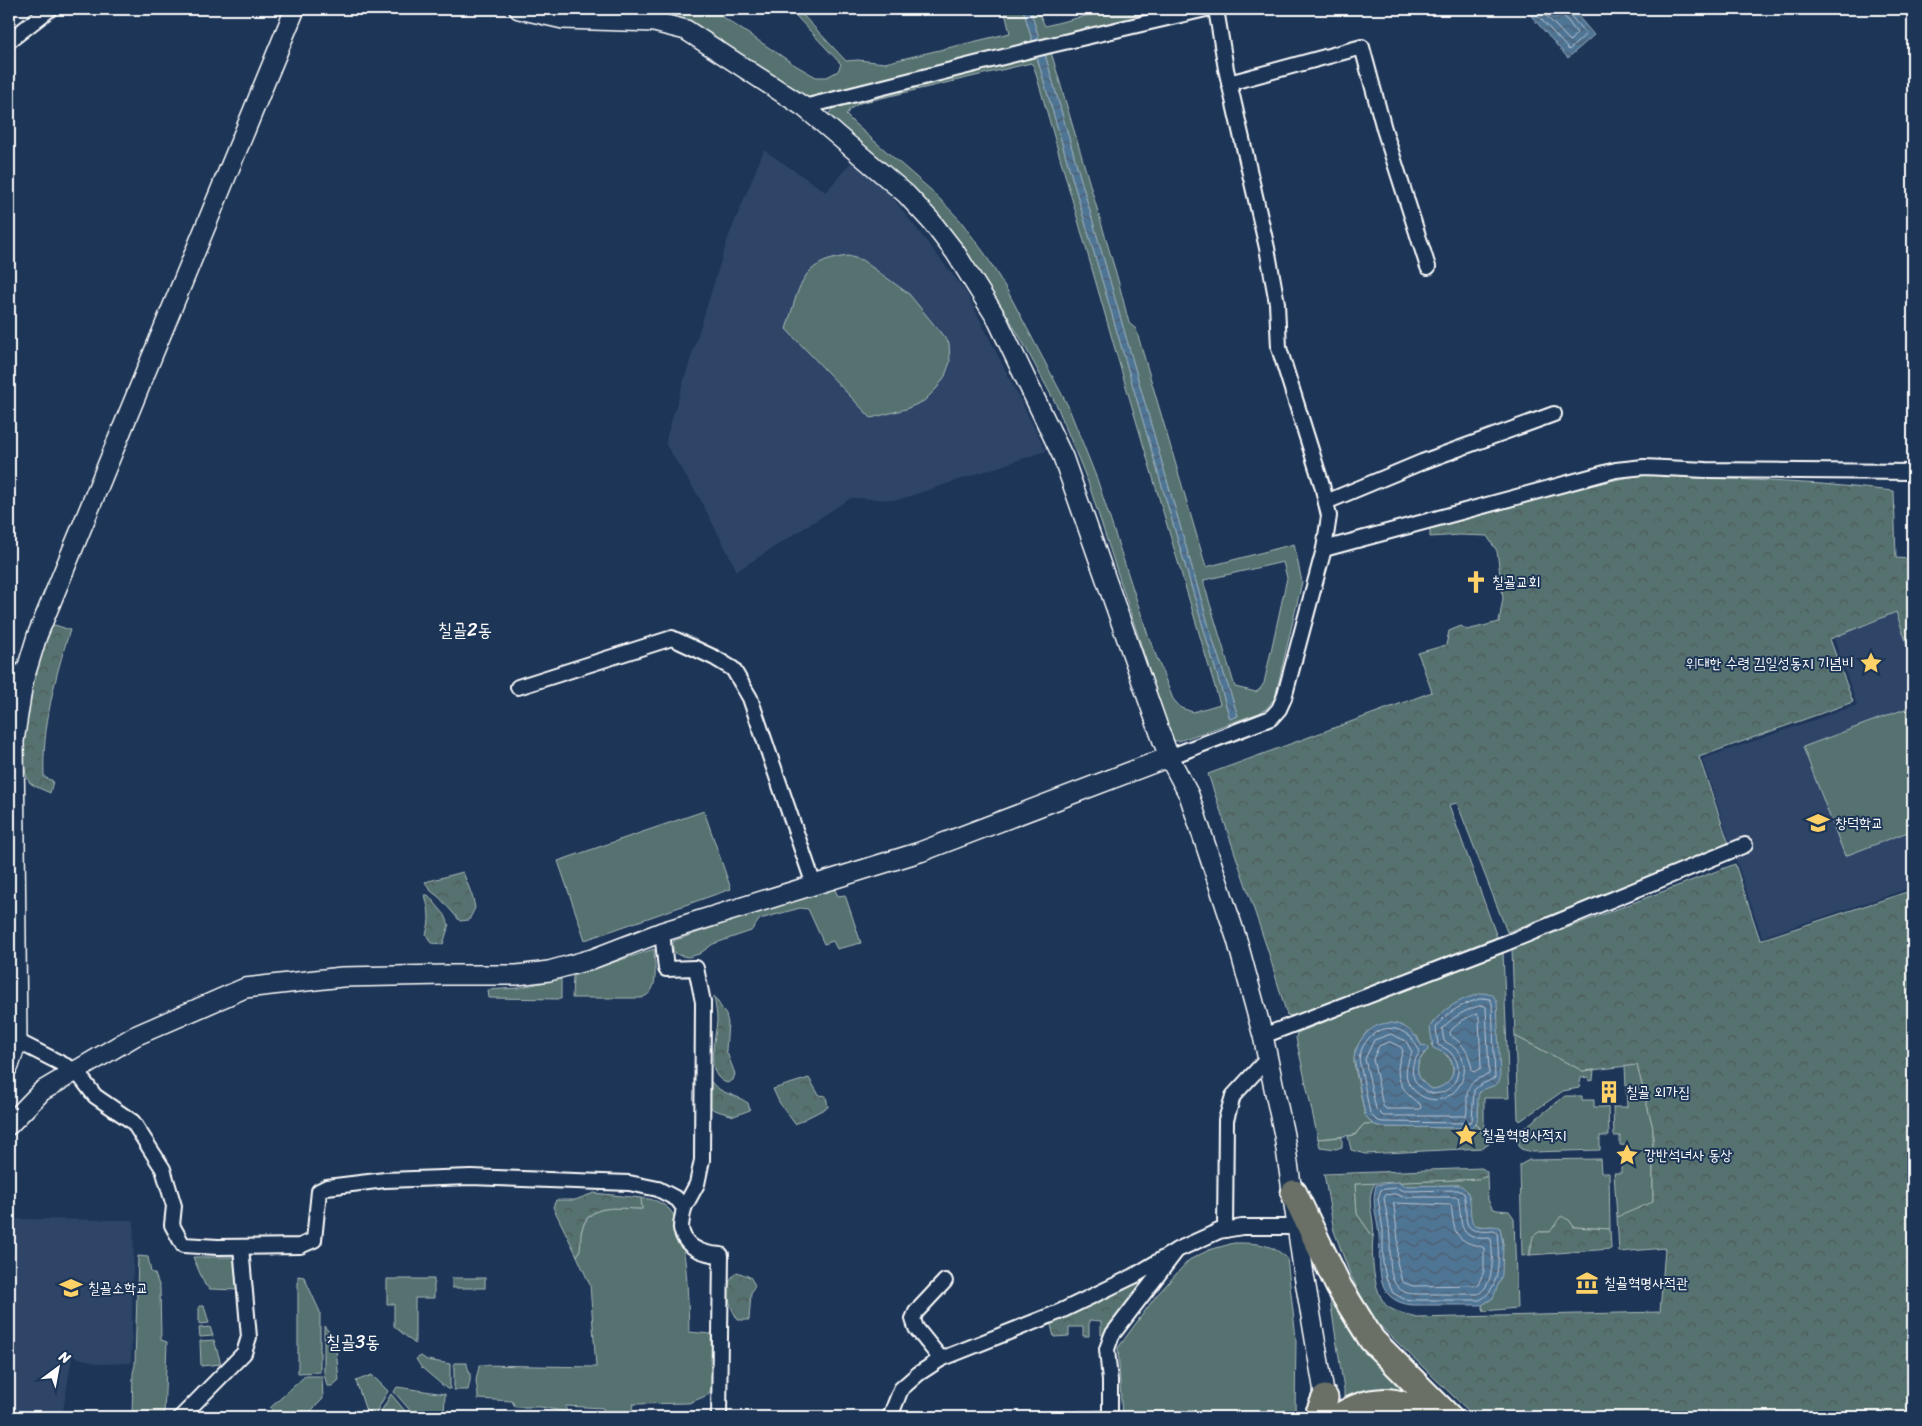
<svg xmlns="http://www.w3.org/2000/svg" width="1922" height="1426" viewBox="0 0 1922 1426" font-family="Sriracha,'Poor Story',sans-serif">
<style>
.built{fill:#2e4568}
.grass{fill:#547270;stroke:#aab8b8;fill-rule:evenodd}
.forest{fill:url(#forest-crowns);stroke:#aab8b8}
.water{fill:url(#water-waves);stroke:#96acbf}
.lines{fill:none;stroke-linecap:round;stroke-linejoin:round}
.shore{stroke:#b9c7d5;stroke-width:1}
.street-casing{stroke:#fff;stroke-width:18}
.secondary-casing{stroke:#fff;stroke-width:22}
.highway-casing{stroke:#fff;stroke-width:29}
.street{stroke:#1d3557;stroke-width:14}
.secondary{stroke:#1d3557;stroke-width:19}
.highway{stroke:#6b7065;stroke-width:25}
.labels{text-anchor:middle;stroke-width:4;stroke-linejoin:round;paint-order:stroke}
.poi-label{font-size:15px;fill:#fff;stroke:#1d3557;text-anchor:start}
.quarter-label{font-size:18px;fill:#fff;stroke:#1d3557}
</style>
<defs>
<pattern id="forest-crowns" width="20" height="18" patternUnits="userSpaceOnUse" patternTransform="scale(1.25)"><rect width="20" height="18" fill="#547270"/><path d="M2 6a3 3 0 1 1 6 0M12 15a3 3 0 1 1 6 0" fill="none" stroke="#4f5959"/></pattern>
<pattern id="water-waves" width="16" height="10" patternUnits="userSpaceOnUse" patternTransform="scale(1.25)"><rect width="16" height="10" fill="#507495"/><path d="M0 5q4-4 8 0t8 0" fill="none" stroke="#4e5e6d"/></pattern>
</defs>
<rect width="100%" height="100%" fill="#1d3557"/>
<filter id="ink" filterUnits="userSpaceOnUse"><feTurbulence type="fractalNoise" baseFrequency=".02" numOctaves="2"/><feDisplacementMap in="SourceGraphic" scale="10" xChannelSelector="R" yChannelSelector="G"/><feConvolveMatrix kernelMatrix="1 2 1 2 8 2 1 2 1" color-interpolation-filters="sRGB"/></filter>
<g filter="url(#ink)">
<!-- built -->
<g class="built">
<polygon points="764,150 826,192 853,160 892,197 966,292 1046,451 898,500 851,498 737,571 699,497 666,445 667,435 728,238"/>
<polygon points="1913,601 1913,887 1762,937 1702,759 1857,705 1832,633"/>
<polygon points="9,1219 134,1220 131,1363 99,1364 72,1356 62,1417 9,1417"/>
</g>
<!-- grass -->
<g class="grass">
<path d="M 551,9 L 711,9 L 795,65 L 816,77 L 827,77 L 838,71 L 841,64 L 797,17 L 784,9 L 795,9 L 800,12 L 846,61 L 858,60 L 885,63 L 1010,33 L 1004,9 L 1023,9 L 1033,43 L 812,100 L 804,99 L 690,23 C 646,3 598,14 551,9 Z"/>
<polygon points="1030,9 1037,9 1045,26 1113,9 1171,9 1040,41"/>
<path d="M 1044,51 L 1051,52 L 1118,280 L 1129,323 L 1136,329 L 1206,567 L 1294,544 L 1302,582 L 1275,698 L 1266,709 L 1259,713 L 1179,741 L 1175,741 L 1171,737 L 1088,482 L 1057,406 L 1022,341 L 1007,315 L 969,257 L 830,118 L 829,113 L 836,105 L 1036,54 L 1230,719 L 1238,716 L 1213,641 ZM 1031,63 L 1034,67 L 1117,356 L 1220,704 L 1193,712 L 1181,708 L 1173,699 L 1148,635 L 1097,479 L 1068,406 L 1007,290 L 985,254 L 960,220 L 931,190 L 856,125 L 846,115 L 850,109 L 860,103 ZM 1283,562 L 1287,578 L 1264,683 L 1260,689 L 1256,692 L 1235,687 L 1204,584 L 1204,580 Z"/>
<path d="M 848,256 L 862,260 L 909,294 L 949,343 L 950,362 L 945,376 L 937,388 L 924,401 L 906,409 L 871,418 L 786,329 C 800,288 798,262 848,256 Z"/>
<polygon points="1913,706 1913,830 1845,856 1803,747"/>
<polygon points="704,811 731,889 585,940 558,861"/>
<polygon points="834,888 838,896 845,895 861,943 837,949 833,941 824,944 808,909 800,908 760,919 751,931 713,944 699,954 688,957 678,955 673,951 673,941 826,889"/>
<path d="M 654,949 C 654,966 661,992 641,998 L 572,998 L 573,976 Z"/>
<path d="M 1501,951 L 1503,952 L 1509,1098 L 1484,1098 L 1484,1133 L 1476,1123 C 1485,1101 1464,1095 1496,1084 L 1434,1021 L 1430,1027 L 1433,1041 L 1431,1045 C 1436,1048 1444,1052 1448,1057 C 1460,1072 1448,1088 1432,1089 C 1414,1079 1413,1064 1428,1050 L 1421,1045 L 1417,1036 L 1367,1031 L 1355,1050 L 1354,1063 L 1365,1115 L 1373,1124 L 1364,1124 L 1354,1135 L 1318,1139 L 1296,1038 L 1297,1033 Z"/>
<polygon points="561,979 561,999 489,998 488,990 517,988"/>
<polygon points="1515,1036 1583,1071 1594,1070 1593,1080 1589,1081 1588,1077 1581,1078 1579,1088 1563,1091 1520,1121 1518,1119"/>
<polygon points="1637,1065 1653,1128 1653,1203 1617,1217 1614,1173 1621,1173 1621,1163 1630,1163 1630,1146 1620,1145 1620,1136 1614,1136 1613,1107 1627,1107 1625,1066"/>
<path d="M 1565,1096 L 1582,1096 L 1582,1100 L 1594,1100 L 1594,1107 L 1608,1107 L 1609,1136 L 1600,1136 L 1600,1150 L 1532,1152 L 1521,1149 C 1518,1144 1517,1137 1519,1132 Z"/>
<polygon points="1600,1159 1601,1173 1609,1173 1610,1229 1574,1227 1569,1220 1550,1232 1539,1232 1530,1246 1530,1255 1522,1256 1520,1165 1529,1160"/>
<path d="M 1487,1176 L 1488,1200 L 1492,1208 L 1497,1210 L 1509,1211 L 1514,1218 L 1517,1308 L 1484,1311 L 1482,1305 L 1493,1298 L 1503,1244 L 1500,1228 C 1491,1224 1482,1229 1473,1224 L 1459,1185 L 1404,1186 L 1398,1182 L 1479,1179 Z"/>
<path d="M 1375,1183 C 1364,1201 1376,1218 1373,1237 L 1357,1214 L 1355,1184 Z"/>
<path d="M 641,1198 C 652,1199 660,1201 669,1209 C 688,1228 688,1305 689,1332 L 711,1334 L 713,1385 L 708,1395 L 689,1403 L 633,1404 L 631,1417 L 604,1417 L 603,1408 L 566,1406 L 566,1412 L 541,1407 L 515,1407 L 512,1401 L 478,1399 C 478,1393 477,1388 476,1382 C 476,1375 479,1371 479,1365 L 596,1367 L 590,1285 L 577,1256 C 582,1248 580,1242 581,1234 C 587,1201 617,1209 642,1209 Z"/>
<path d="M 1234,1243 C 1257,1243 1270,1243 1287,1258 L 1296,1338 L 1295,1417 L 1122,1417 L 1118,1348 L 1156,1296 L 1189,1260 L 1209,1250 Z"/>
<polygon points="138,1256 148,1257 151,1272 155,1274 160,1288 161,1340 167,1342 164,1417 132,1417 133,1373 135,1365"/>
<polygon points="193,1257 234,1257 238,1263 239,1290 210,1289 205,1285"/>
<polygon points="298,1276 304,1277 320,1312 320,1372 298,1373"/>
<rect x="452" y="1278" width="33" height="10"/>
<polygon points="387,1279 434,1279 434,1298 415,1298 415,1344 394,1326 394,1304 387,1304"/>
<polygon points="1328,1287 1432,1417 1344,1417 1344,1390"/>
<polygon points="199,1306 204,1306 209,1323 199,1324"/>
<polygon points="324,1326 335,1339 339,1380 332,1386 327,1386 324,1373"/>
<polygon points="210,1327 213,1336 200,1337 199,1328"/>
<polygon points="214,1340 221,1364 201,1366 200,1341"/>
<polygon points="421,1356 427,1360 450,1364 450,1389 447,1389 421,1367 416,1359"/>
<path d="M 454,1363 L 467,1363 C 467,1367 469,1370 470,1374 C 471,1380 469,1385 468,1390 L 454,1390 Z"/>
<polygon points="372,1375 388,1391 373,1417 368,1417 356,1381"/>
<polygon points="305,1376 322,1376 323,1399 305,1417 279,1417 270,1408"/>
<polygon points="397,1387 445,1394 444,1417 416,1417 394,1392"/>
<polygon points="391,1394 410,1417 378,1417"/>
<polygon points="1106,1410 1106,1417 1077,1417 1077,1411"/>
</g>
<!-- forest -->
<g class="forest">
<path d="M 1646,474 L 1822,484 L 1894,491 L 1896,558 L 1911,559 L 1913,551 L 1913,661 L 1896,612 L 1830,639 L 1853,702 L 1699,757 L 1730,847 L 1507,932 L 1457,803 L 1449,805 L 1497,937 L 1294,1016 L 1287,1015 L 1268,951 L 1208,774 L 1432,692 L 1418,653 L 1446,645 L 1449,631 L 1461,626 L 1467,630 L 1499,622 L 1503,598 L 1497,551 L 1487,536 L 1460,535 L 1430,537 L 1430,528 C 1501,508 1573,487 1646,474 Z"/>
<path d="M 55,625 L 70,630 C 55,677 42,727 44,777 L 53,781 L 50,793 C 44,790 35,787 30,783 C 16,767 30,690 35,670 C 39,655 46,641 51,627 Z"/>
<path d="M 1735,864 L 1760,940 L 1913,890 L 1913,1417 L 1475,1417 L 1372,1318 L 1350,1274 L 1334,1231 L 1324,1174 L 1482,1168 L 1487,1172 L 1487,1176 L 1479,1179 L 1355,1184 L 1357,1214 L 1373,1237 C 1371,1255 1373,1294 1388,1307 C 1395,1312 1409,1315 1417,1318 L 1660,1312 L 1665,1248 L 1619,1252 L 1617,1217 L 1653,1202 L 1653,1128 L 1637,1065 L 1583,1071 L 1515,1036 L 1512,949 Z"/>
<polygon points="463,872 473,898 475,908 469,920 460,921 440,898 431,891 425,882"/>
<path d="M 425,895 L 428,895 L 445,915 L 449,925 L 443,944 L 431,943 L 426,934 C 431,920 429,910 425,895 Z"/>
<path d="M 714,996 L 726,1015 L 728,1023 L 726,1050 L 735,1074 L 733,1080 L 727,1083 C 703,1075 716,1039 717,1020 C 717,1012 715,1004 714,996 Z"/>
<path d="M 705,1074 C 721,1097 728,1090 748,1103 L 750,1110 L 734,1116 L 714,1110 L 707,1104 Z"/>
<polygon points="809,1078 819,1095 826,1096 828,1107 795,1124 779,1102 773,1089"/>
<polygon points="1476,1123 1489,1144 1483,1148 1365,1154 1351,1150 1348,1136 1355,1135 1364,1124 1373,1124 1382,1127 1469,1128"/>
<polygon points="1342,1137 1342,1147 1336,1149 1320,1147 1318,1139"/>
<path d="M 594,1193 L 641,1198 L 642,1209 C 617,1209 587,1201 581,1233 C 580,1242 582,1248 577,1256 L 553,1207 L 556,1200 L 575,1200 Z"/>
<polygon points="1561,1216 1569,1220 1574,1227 1610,1229 1611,1249 1530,1255 1533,1236 1539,1232 1550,1232"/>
<path d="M 737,1272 L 750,1277 L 755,1285 L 751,1293 L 749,1320 L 738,1320 C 729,1306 721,1284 737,1272 Z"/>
<polygon points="1137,1280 1143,1282 1144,1286 1107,1335 1101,1335 1101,1321 1089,1320 1089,1336 1083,1336 1083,1327 1069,1327 1069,1336 1054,1337 1050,1321 1109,1296"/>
</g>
<!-- water -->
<g class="water">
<polygon points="1023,9 1030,9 1040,41 1033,43"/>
<polygon points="1525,9 1572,9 1594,35 1568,58"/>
<polygon points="1044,51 1213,641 1238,716 1230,719 1036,54"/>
<path d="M 1483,993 L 1493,995 L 1497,1002 L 1500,1079 C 1498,1088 1485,1086 1479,1093 C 1475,1105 1484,1122 1469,1128 L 1382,1127 L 1373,1124 L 1365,1115 L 1354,1058 C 1361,1020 1402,1009 1421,1045 L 1427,1046 L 1428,1050 C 1412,1063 1415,1080 1432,1089 C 1450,1088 1461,1068 1447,1055 C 1443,1052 1437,1050 1433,1048 L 1430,1027 C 1442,1008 1462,998 1483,993 Z"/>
<path d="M 1398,1182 L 1404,1186 L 1459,1185 C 1476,1192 1467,1210 1473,1224 C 1482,1230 1492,1223 1500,1228 L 1503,1244 L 1502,1275 L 1493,1298 L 1482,1305 L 1412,1305 C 1372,1301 1381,1263 1379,1235 C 1377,1217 1371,1203 1376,1185 Z"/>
</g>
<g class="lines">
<!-- shore -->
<g class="shore">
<polyline points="1532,9 1569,50 1586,34 1569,14 1568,9"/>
<polyline points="1540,9 1570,41 1577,33 1564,16 1562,9"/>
<path d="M 1483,998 L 1490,999 L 1492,1003 L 1495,1078 L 1480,1085 L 1474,1090 L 1472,1121 L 1467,1123 L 1382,1122 L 1376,1120 L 1370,1113 L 1359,1059 C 1363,1034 1387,1019 1408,1035 C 1414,1039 1416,1046 1420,1051 C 1418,1056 1414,1060 1413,1065 C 1411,1073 1414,1081 1419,1086 C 1442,1109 1472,1074 1451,1053 C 1448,1049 1442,1047 1438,1045 L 1436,1028 C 1446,1011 1465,1003 1483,998 Z"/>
<path d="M 1483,1005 L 1486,1007 L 1489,1074 C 1485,1077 1479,1077 1474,1081 C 1463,1091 1469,1103 1466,1116 L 1383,1116 L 1376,1109 L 1365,1059 L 1374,1040 L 1391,1034 L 1406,1041 L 1412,1052 C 1407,1064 1402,1077 1412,1088 C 1442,1122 1484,1074 1454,1047 C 1452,1045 1448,1043 1444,1041 L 1442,1029 C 1453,1016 1467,1009 1483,1005 Z"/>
<path d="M 1477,1014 L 1479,1017 L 1481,1068 L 1474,1072 L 1472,1070 C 1470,1056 1465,1044 1451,1036 L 1450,1032 C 1456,1024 1467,1016 1477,1014 Z"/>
<path d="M 1390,1042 L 1401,1047 L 1403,1051 C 1402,1055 1400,1058 1399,1062 C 1395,1082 1406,1095 1421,1105 L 1420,1109 L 1386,1109 L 1383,1106 L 1373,1059 L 1379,1046 Z"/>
<path d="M 1397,1188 L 1404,1191 L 1458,1190 L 1464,1193 C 1470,1219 1456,1234 1494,1231 L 1497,1233 C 1499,1254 1502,1288 1480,1300 L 1412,1300 L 1404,1299 L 1393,1293 L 1386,1278 L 1383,1263 L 1383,1230 L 1378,1198 L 1381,1190 Z"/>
<path d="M 1395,1194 L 1404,1197 L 1458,1197 C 1463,1220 1455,1241 1489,1238 L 1491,1239 C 1493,1255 1495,1285 1478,1294 L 1413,1294 C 1385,1291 1391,1260 1390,1240 C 1390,1226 1386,1212 1384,1198 L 1386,1195 Z"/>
<path d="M 1394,1203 L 1451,1205 C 1454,1220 1451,1236 1469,1243 C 1474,1246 1480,1245 1484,1248 L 1484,1271 L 1478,1285 L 1413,1286 L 1402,1282 L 1397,1262 L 1398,1240 Z"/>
</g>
<defs>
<g id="street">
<polyline points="9,41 50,9"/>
<polyline points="1229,83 1362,47 1384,129 1428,267"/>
<polyline points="804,107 1047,46 1206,9"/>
<polyline points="1326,502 1422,462 1554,414"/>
<polyline points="1324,549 1616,470 1644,467 1706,470 1913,472"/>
<polyline points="9,667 23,682"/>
<polyline points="518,687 672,638 715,658 733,669 750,698 814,885"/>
<polyline points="1169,757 1271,718 1279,709 1284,698 1324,549 1329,516 1322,485 1279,348 1277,303 1267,248 1226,69 1216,9"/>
<polyline points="662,932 666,969 696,968 703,1002 702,1160 697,1184 684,1208"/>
<polyline points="1263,1036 1506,943 1745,845"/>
<path d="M 9,1039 L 17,1041 L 76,1071 L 95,1096 L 133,1122 L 163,1169 L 174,1206 L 172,1225 L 183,1245 L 218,1247 L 300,1246 L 314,1240 L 319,1191 L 327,1187 L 385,1180 L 471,1177 L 629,1183 L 658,1189 L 677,1199 L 684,1208 C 683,1214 681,1222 681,1228 C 684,1248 704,1254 721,1255 L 719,1417"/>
<polyline points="1225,1230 1226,1120 1233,1096 1268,1058"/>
<polyline points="941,1359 916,1328 913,1319 916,1312 945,1281"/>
<polyline points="181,1417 244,1353 249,1337 241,1247"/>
<polyline points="890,1417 901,1389 918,1374 941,1359 1059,1312 1134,1276 1177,1250"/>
<polyline points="1110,1417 1110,1381 1107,1349 1112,1335 1177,1250 1219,1231 1242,1227 1297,1227"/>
</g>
<g id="secondary">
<polyline points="519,9 563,19 654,22 686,30 804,107 906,194 931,221 955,252 997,319 1063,457 1160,733 1169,757 1189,795 1237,940 1263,1036 1284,1135 1304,1275 1325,1398 1325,1411"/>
<polyline points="9,1066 17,1041 14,741 23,682 37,636 295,9"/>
<polyline points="9,1125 42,1091 135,1036 245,988 342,977 446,975 517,975 549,971 592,959 662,932 920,852 1169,757"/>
</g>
<g id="highway">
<polyline points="1294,1193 1339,1287 1372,1340 1449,1417"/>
<polyline points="1317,1417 1325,1398"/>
<path d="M 1338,1417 C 1367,1398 1397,1395 1426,1417"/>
</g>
</defs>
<!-- street casing -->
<use href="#street" class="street-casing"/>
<!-- secondary casing -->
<use href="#secondary" class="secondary-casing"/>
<!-- highway casing -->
<use href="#highway" class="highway-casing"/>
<!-- street -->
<use href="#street" class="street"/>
<!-- secondary -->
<use href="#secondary" class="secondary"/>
<!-- highway -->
<use href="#highway" class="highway"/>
</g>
</g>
<!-- icons -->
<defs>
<symbol id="church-bare" viewBox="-9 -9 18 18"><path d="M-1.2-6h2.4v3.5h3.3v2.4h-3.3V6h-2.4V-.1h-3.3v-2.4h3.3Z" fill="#ffd166" stroke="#1d3557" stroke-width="2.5" paint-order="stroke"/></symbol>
<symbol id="sight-bare" viewBox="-9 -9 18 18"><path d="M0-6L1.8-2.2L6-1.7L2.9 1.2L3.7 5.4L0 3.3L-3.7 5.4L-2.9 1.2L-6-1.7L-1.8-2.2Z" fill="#ffd166" stroke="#1d3557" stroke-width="2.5" paint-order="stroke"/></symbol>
<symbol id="school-bare" viewBox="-9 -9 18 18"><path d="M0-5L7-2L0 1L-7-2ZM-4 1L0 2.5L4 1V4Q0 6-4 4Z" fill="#ffd166" stroke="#1d3557" stroke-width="2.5" paint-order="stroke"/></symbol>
<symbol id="building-bare" viewBox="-9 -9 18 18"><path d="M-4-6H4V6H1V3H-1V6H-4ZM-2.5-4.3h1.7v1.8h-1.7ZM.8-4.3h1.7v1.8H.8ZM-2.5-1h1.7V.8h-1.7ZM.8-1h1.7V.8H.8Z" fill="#ffd166" stroke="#1d3557" stroke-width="2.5" paint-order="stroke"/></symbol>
<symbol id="museum-bare" viewBox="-9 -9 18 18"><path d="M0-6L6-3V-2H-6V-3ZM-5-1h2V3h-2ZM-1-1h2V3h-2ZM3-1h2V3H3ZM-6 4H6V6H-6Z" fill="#ffd166" stroke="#1d3557" stroke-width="2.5" paint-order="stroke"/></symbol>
</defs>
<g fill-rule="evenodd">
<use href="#church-bare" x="1460" y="566" width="32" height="32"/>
<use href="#sight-bare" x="1855" y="647" width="32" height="32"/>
<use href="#school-bare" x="1802" y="807" width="32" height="32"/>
<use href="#building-bare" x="1593" y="1076" width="32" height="32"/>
<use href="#sight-bare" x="1450" y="1119" width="32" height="32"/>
<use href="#sight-bare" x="1611" y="1139" width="32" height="32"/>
<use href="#museum-bare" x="1571" y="1267" width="32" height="32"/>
<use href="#school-bare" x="55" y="1272" width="32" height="32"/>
</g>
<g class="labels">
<!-- poi labels -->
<g class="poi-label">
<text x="1492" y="587">칠골교회</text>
<text x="1854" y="668" text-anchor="end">위대한 수령 김일성동지 기념비</text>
<text x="1835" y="828">창덕학교</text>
<text x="1626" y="1097">칠골 외가집</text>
<text x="1482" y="1140">칠골혁명사적지</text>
<text x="1644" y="1160">강반석녀사 동상</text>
<text x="1604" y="1288">칠골혁명사적관</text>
<text x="88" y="1293">칠골소학교</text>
</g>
<!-- quarter labels -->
<g class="quarter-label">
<text x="465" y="636">칠골2동</text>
<text x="353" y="1348">칠골3동</text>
</g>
</g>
<!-- margin -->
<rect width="1922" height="1426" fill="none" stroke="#1d3557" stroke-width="30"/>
<rect x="15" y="15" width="1892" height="1396" fill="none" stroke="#fff" stroke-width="2" filter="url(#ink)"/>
<!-- north arrow -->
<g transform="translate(58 1368) rotate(32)" stroke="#1d3557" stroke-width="4" paint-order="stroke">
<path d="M0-4L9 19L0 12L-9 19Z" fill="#ffffff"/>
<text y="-8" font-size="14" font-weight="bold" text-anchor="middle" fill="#ffffff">N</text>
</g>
</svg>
